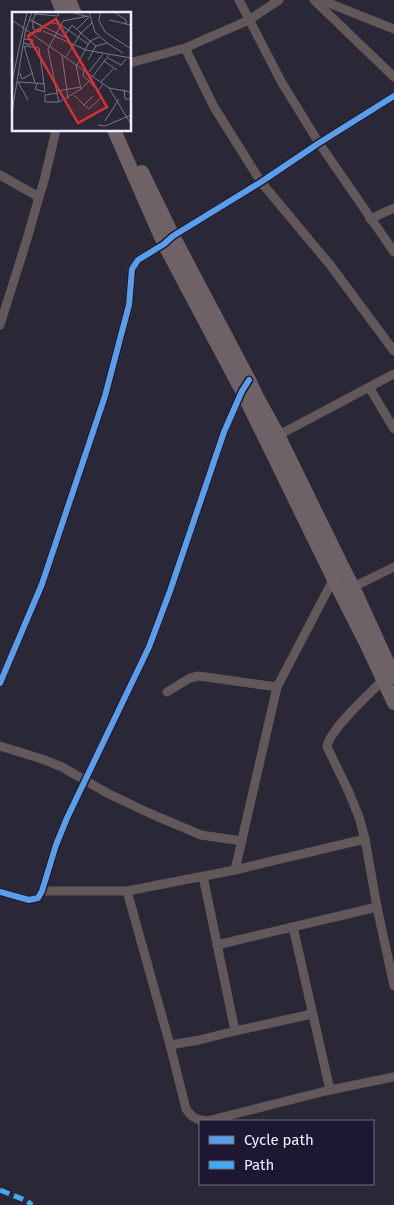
<svg xmlns="http://www.w3.org/2000/svg" width="394" height="1205" viewBox="0 0 394 1205" font-family="'Fira Sans',sans-serif">
<style>
.lines{fill:none;stroke-linecap:round;stroke-linejoin:round}
.minor{stroke:#62585a;stroke-width:9}
.primary{stroke:#6e6266;stroke-width:14}
.quiet{stroke:#3fa9f5;stroke-width:5;stroke-dasharray:10 5;stroke-linecap:butt}
.cycleway-casing{stroke:#1e1731;stroke-width:9}
.cycleway{stroke:#5a9eea;stroke-width:6}
.inset-road{fill:none;stroke:#797686;stroke-width:1}
.view{fill:#d73233;fill-opacity:0.15;stroke:#d73233;stroke-width:2.5}
.inset-edge{fill:none;stroke:#efecff;stroke-width:2.5}
</style>
<rect width="100%" height="100%" fill="#2a2736"/>
<g class="lines">
<!-- minor -->
<g class="minor">
<polyline points="239,0 282,83 319,143 394,252"/>
<polyline points="314,0 394,77"/>
<polyline points="321,0 394,29"/>
<polyline points="185,48 214,107 261,182 331,266 394,351"/>
<polyline points="130,63 185,48 249,20 279,0"/>
<polyline points="0,175 39,197 27,239 0,325"/>
<polyline points="39,197 44,181 56,130"/>
<polyline points="370,219 394,208"/>
<polyline points="369,387 394,429"/>
<polyline points="275,437 394,374"/>
<polyline points="349,589 394,567"/>
<polyline points="0,683 42,584 105,396 129,305 132,269 138,260 164,244 173,236 261,182 319,143 394,96"/>
<polyline points="167,692 190,678 199,676 277,687"/>
<polyline points="0,746 42,759 62,767 107,793 149,813 201,835 242,841"/>
<polyline points="365,839 377,907 394,986"/>
<path d="M 235,870 L 365,839 L 359,817 L 348,790 L 327,747 C 328,731 371,692 383,680 L 386,678"/>
<polyline points="203,876 235,1031"/>
<polyline points="42,891 127,891 235,870 277,687 333,580 337,577"/>
<polyline points="127,891 170,1045 199,1040 235,1031 312,1014"/>
<polyline points="0,892 29,900 38,898 42,891 56,845 67,818 149,647 170,591 224,432 244,388"/>
<polyline points="293,927 330,1090"/>
<polyline points="217,945 377,907"/>
<path d="M 170,1045 L 186,1109 C 192,1118 197,1120 207,1121 L 330,1090 L 394,1077"/>
</g>
<!-- primary -->
<g class="primary">
<polyline points="58,0 64,14"/>
<polyline points="69,0 75,14"/>
<polyline points="114,130 164,244 242,391 341,594 366,643 394,703"/>
<polyline points="142,172 173,236 249,380 258,399 278,435 345,572 353,587 394,677"/>
</g>
<!-- quiet -->
<polyline class="quiet" points="0,1190 27,1201 32,1205"/>
<defs>
<g id="cycleway">
<polyline points="0,683 42,584 105,396 129,305 132,269 138,260 164,244 173,236 261,182 319,143 394,96"/>
<polyline points="0,892 29,900 38,898 42,891 56,845 67,818 149,647 170,591 224,432 242,391 249,380"/>
</g>
</defs>
<!-- cycleway casing -->
<use href="#cycleway" class="cycleway-casing"/>
<!-- cycleway -->
<use href="#cycleway" class="cycleway"/>
</g>
<!-- overview -->
<g transform="translate(12 12)">
<rect width="119" height="119" fill="#2a2736"/>
<path class="inset-road" d="M 59,0 L 77,5 L 65,17M 77,0 L 83,20 L 95,31 L 84,34 L 78,29 L 87,25M 88,0 L 87,9 L 93,20 L 119,37M 102,0 L 114,8 L 114,13M 23,2 L 46,4 L 47,0M 76,4 L 51,9 L 49,13 L 76,32M 0,8 L 97,76 L 119,112M 18,8 L 57,27M 97,8 L 119,13M 22,10 L 30,14 L 28,20 L 21,17 L 21,8 L 24,0M 31,19 L 74,38 L 119,46M 52,24 L 60,13 L 78,29 L 65,53M 12,31 L 18,33 L 21,28 L 12,27M 95,31 L 111,41M 12,34 L 23,71 L 33,72M 13,34 L 27,36 L 33,80 L 23,77 L 25,72M 50,43 L 56,87M 54,45 L 69,21 L 80,11M 96,46 L 109,53 L 114,47M 76,48 L 84,34M 92,49 L 105,58M 77,60 L 91,42M 8,61 L 10,67 L 21,61M 81,64 L 97,43M 0,69 L 15,0M 77,69 L 86,79 L 91,72M 6,70 L 16,88M 6,70 L 23,71M 89,70 L 101,57M 97,76 L 119,80M 69,77 L 77,69 L 71,64 L 72,57M 112,77 L 113,87 L 119,87M 45,79 L 69,75M 45,81 L 47,90 L 69,77 L 64,53M 33,83 L 45,81 L 36,37 L 49,13 L 37,10M 33,83 L 33,90 L 47,90M 62,83 L 72,93 L 81,84M 72,93 L 77,97 L 90,85M 0,100 L 13,21 L 20,0M 93,109 L 107,87M 86,113 L 93,114 L 119,103"/>
<path class="view" d="M 44,7 L 95,95 L 66,111 L 16,24 Z"/>
<rect width="119" height="119" class="inset-edge"/>
</g>
<!-- legend -->
<rect x="199" y="1120" width="175" height="65" fill="#1e1731" stroke="#726c83"/>
<rect x="209" y="1136" width="25" height="8" fill="#5a9eea" stroke="#726c83"/>
<text x="244" y="1145" font-size="15" fill="#efecff">Cycle path</text>
<rect x="209" y="1161" width="25" height="8" fill="#3fa9f5" stroke="#726c83"/>
<text x="244" y="1170" font-size="15" fill="#efecff">Path</text>
</svg>
